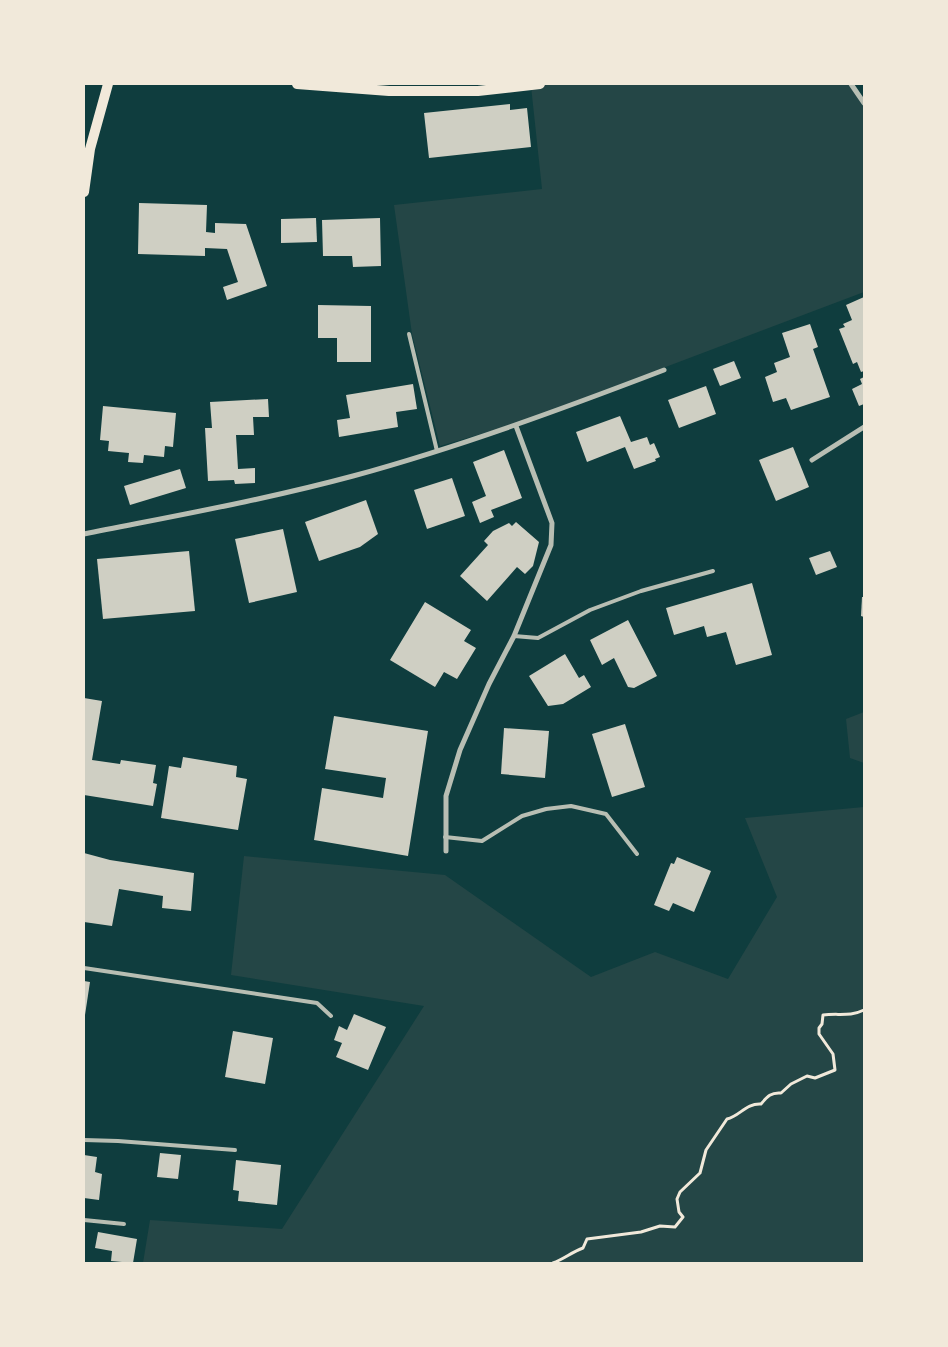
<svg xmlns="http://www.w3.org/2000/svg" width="948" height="1347" viewBox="0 0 948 1347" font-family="Lora,serif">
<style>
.green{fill:#244646}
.building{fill:#cfcfc3}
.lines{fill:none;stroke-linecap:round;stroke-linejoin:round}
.path{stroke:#f1e9da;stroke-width:3}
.service{stroke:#b8beb3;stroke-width:4}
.minor{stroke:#b8beb3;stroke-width:5}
.secondary{stroke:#f1e9da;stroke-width:10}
</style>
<rect width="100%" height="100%" fill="#0f3d3e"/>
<!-- green -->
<g class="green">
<polygon points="553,84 849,84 864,108 864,292 515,424 440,446 412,334 394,205 542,189 531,86"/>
<polygon points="864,712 864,763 850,758 846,719"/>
<polygon points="864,807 864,1263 143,1263 150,1220 282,1229 424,1006 231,975 244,856 445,875 591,977 655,952 728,979 777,897 745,818"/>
</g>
<!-- building -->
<g class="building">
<polygon points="510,104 510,110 527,108 531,147 429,158 424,113"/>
<polygon points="139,203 207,205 206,232 215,233 215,223 246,224 267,286 227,300 223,287 238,282 227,249 205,248 205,256 138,254"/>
<polygon points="316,218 317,242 281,243 281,219"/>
<polygon points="380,218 381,266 353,267 352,256 323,256 322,220"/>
<polygon points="864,297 864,371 861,372 857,362 853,364 839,329 845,327 843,324 852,320 846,305"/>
<polygon points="318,305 371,306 371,362 337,362 337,338 318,338"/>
<polygon points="810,324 818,347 813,349 830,397 791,410 786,398 773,402 765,377 777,372 774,363 790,357 782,333"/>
<polygon points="734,361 741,378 720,386 713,369"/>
<polygon points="864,377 864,404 859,406 852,389 862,384 860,379"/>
<polygon points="413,384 417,409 396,412 398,427 339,437 337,420 350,418 346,395"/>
<polygon points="706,386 716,414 679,428 668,400"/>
<polygon points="268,399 269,417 253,417 254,435 236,435 238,469 255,468 255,483 235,484 234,480 208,481 205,428 212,428 210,402"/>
<polygon points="103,406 176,413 173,447 165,446 164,457 144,455 143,463 128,462 129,453 108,451 109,441 100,440"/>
<polygon points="620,416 631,442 647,437 650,445 654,443 660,457 655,459 656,461 634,469 625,447 587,462 576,432"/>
<polygon points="793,447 809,487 776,501 759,460"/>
<polygon points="504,450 522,498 491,510 494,517 480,523 472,502 486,496 473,462"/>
<polygon points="180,469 186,488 130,505 124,486"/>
<polygon points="452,478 465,516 427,529 414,490"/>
<polygon points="366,500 378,534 360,547 319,561 305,522"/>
<polygon points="516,522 539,542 533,566 525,574 517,567 487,601 460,576 488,545 484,541 493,531 509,523 512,526"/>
<polygon points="283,529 297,592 249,603 235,539"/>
<polygon points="189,551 195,611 103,619 97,559"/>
<polygon points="830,551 837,567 816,575 809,558"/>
<polygon points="752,583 772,655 736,665 726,632 707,637 704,626 674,635 666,608"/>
<polygon points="862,597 864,597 864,617 861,616"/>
<polygon points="425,602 471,630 464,641 476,648 457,679 444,672 435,687 390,660"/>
<polygon points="628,620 657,676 634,688 628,687 614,658 602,665 590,640"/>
<polygon points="565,654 579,678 584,675 591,687 563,704 548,706 529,676"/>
<polygon points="84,698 102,701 92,760 120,764 121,760 156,765 153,783 157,784 153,806 84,795"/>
<polygon points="334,716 428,731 408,856 314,840 322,788 383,798 386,778 325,769"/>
<polygon points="625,724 645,787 612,797 592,734"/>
<polygon points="504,728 549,731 545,778 501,774"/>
<polygon points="183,757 237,766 236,777 247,779 238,830 161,818 169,766 181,768"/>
<polygon points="84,853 110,860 194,873 191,911 162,908 163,896 119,889 112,926 84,922"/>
<polygon points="677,857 711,871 694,912 673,903 669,911 654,905 671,863 674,864"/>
<polygon points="84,981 90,982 85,1015 84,1015"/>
<polygon points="354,1014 386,1027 368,1070 336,1057 342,1043 334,1040 339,1026 347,1030"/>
<polygon points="233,1031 273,1038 265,1084 225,1077"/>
<polygon points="160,1153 181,1155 178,1179 157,1177"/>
<polygon points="84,1155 97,1157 95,1172 102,1174 99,1200 84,1198"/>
<polygon points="236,1160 281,1165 277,1205 238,1201 239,1191 233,1190"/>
<polygon points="98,1232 137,1239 133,1263 111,1261 112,1251 95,1248"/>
</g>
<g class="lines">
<!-- path -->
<path class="path" d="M 553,1263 C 564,1259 572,1252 583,1248 L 587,1239 L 641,1232 L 660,1226 L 675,1227 L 683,1217 L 679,1212 L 677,1199 L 680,1192 L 700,1173 L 706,1150 L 727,1119 C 740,1116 746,1103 761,1104 C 767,1097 771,1092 781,1093 L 791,1084 L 807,1076 L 815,1078 L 835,1070 L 833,1054 L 819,1034 L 819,1028 L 822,1024 L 823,1015 C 838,1013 850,1017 864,1010"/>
<!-- service -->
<g class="service">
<polyline points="409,334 437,451"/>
<polyline points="514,636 538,638 590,610 641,591 713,571"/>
<polyline points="445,837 482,841 522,816 546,809 571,806 606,814 637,854"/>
<polyline points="84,968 317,1003 331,1016"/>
<polyline points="84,1140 118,1141 235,1150"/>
<polyline points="84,1220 124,1224"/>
</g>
<!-- minor -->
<g class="minor">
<polyline points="851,84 864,103"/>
<polyline points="812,460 864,427"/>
<path d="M 84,534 C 174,516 264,500 353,476 C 459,447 562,409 664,370"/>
<polyline points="446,851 446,796 460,750 489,684 514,636 551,545 552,523 516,426"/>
</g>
<!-- secondary -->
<g class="secondary">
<polyline points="297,84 389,91 478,91 540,84"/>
<polyline points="84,192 90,149 108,84"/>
</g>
</g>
<!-- border -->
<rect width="948" height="1347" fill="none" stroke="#f1e9da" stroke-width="170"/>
</svg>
